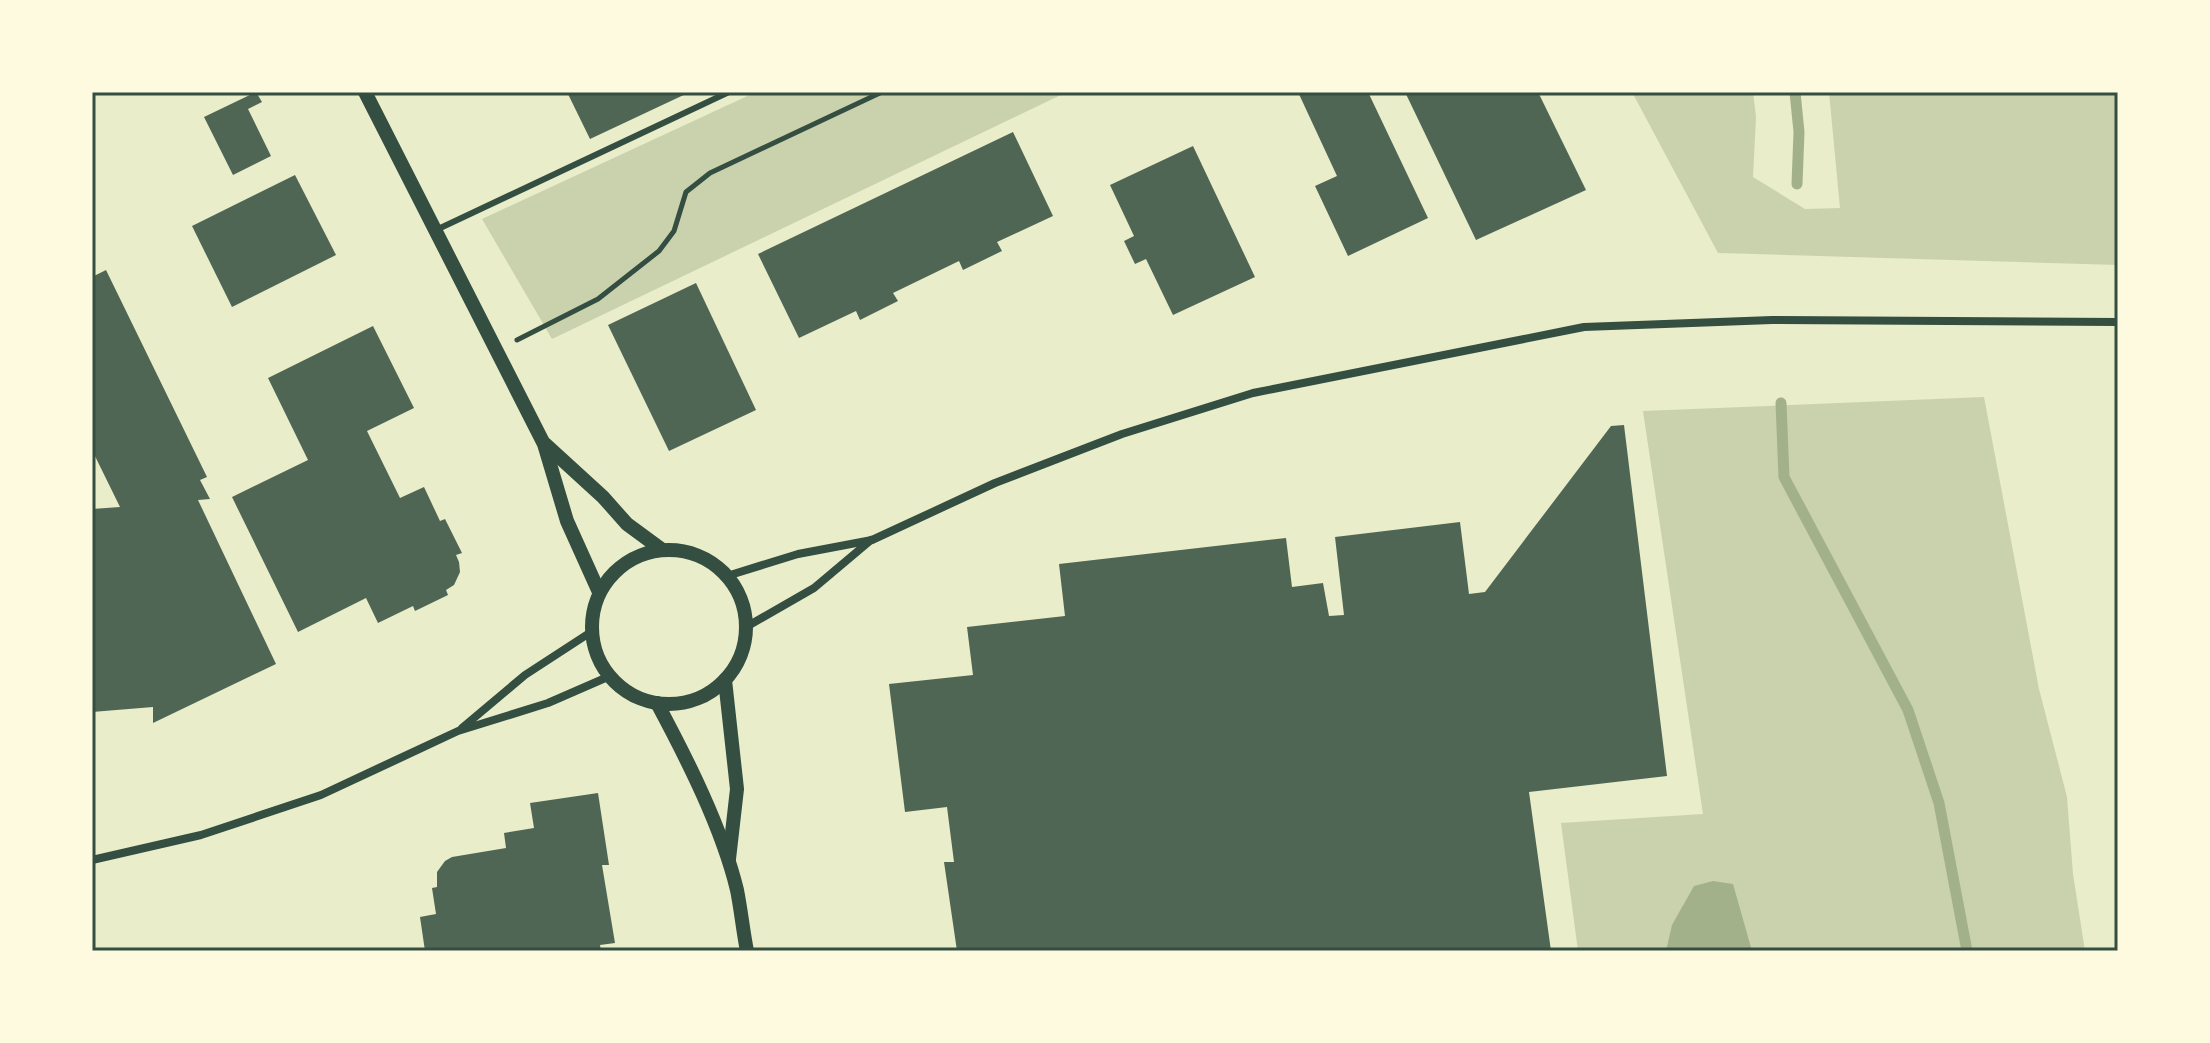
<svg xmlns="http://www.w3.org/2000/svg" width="2210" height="1043" viewBox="0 0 2210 1043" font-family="'Work Sans',sans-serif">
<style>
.green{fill:#cad2ad}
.water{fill:#a3b18a}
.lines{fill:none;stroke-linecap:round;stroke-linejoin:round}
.stream{stroke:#a3b18a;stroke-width:11}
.building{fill:#4f6655}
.path{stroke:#344e41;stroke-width:5}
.service{stroke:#344e41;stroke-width:6}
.minor{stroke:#344e41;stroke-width:8}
.tertiary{stroke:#344e41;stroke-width:14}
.neatline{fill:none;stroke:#344e41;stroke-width:3}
</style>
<rect width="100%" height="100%" fill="#e9edc9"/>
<!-- green -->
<g class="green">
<polygon points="756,92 1067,92 552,339 482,219"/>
<polygon points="1632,92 1753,92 1756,117 1753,177 1805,209 1840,208 1829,92 2118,92 2118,265 1718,253"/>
<polygon points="1984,397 2039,689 2067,797 2073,874 2085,951 1578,951 1561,823 1703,814 1643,411"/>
</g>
<!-- water -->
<polygon class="water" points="1713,881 1733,884 1752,951 1666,951 1672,925 1694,886"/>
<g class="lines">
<!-- stream -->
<g class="stream">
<polyline points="1795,92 1799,132 1797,184"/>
<polyline points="1781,403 1784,477 1908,710 1939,803 1967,951"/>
</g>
</g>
<!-- building -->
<g class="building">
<polygon points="256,92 262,102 248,109 271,156 233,175 204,117"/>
<polygon points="567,92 690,92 590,139"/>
<polygon points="1298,92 1368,92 1428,218 1348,256 1315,186 1337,176"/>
<polygon points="1405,92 1538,92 1586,190 1476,240"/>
<polygon points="1013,132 1053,216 997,242 1002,251 963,270 959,261 893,293 898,301 860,320 856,311 799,338 758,254"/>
<polygon points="1193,146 1255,277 1173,315 1146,259 1135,264 1124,241 1134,236 1110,185"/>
<polygon points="295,175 336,255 232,307 192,226"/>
<polygon points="106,270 207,477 200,480 210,499 198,500 276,664 153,723 153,707 92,712 92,509 120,507 92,450 92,277"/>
<polygon points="696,283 756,410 669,451 608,325"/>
<polygon points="373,326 414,408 367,431 400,498 424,487 440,521 445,519 462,553 456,555 459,562 460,572 454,585 446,590 448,595 415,611 413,606 378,623 366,598 298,632 232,497 308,460 268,378"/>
<polygon points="1624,425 1667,776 1529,792 1551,951 957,951 944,862 954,862 947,807 905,812 889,684 973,675 967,627 1065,616 1059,564 1286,538 1292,587 1323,583 1329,616 1344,615 1335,537 1460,522 1469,594 1485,592 1611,426"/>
<polygon points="598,793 609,865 602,865 615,943 600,945 601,951 425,951 420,917 436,914 432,888 437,887 437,872 445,861 452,857 506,848 504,833 534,828 530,803"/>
</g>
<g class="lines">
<!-- path -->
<polyline class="path" points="517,340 598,299 659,251 674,231 686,192 710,173 882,92"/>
<!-- service -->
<polyline class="service" points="436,230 729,92"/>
<!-- minor -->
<g class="minor">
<polyline points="727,576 798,554 872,540 995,483 1122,434 1253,393 1584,327 1772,320 2118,322"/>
<polyline points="746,627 814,588 871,540"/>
<polyline points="462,728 525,675 591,632"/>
<polyline points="92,860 201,835 321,795 458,731 548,703 610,676"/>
</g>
<!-- tertiary -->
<g class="tertiary">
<polyline points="365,92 544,444 567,521 599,592"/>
<polyline points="545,444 603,497 627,524 661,549"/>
<circle cx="669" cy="627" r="77"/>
<polyline points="725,680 737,789 729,859"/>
<path d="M 657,703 C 687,759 722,828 737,890 C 741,910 743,931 747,951"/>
</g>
</g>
<!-- border -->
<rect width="2210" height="1043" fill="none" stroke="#fefae0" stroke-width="188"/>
<rect x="94" y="94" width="2022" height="855" class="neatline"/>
</svg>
